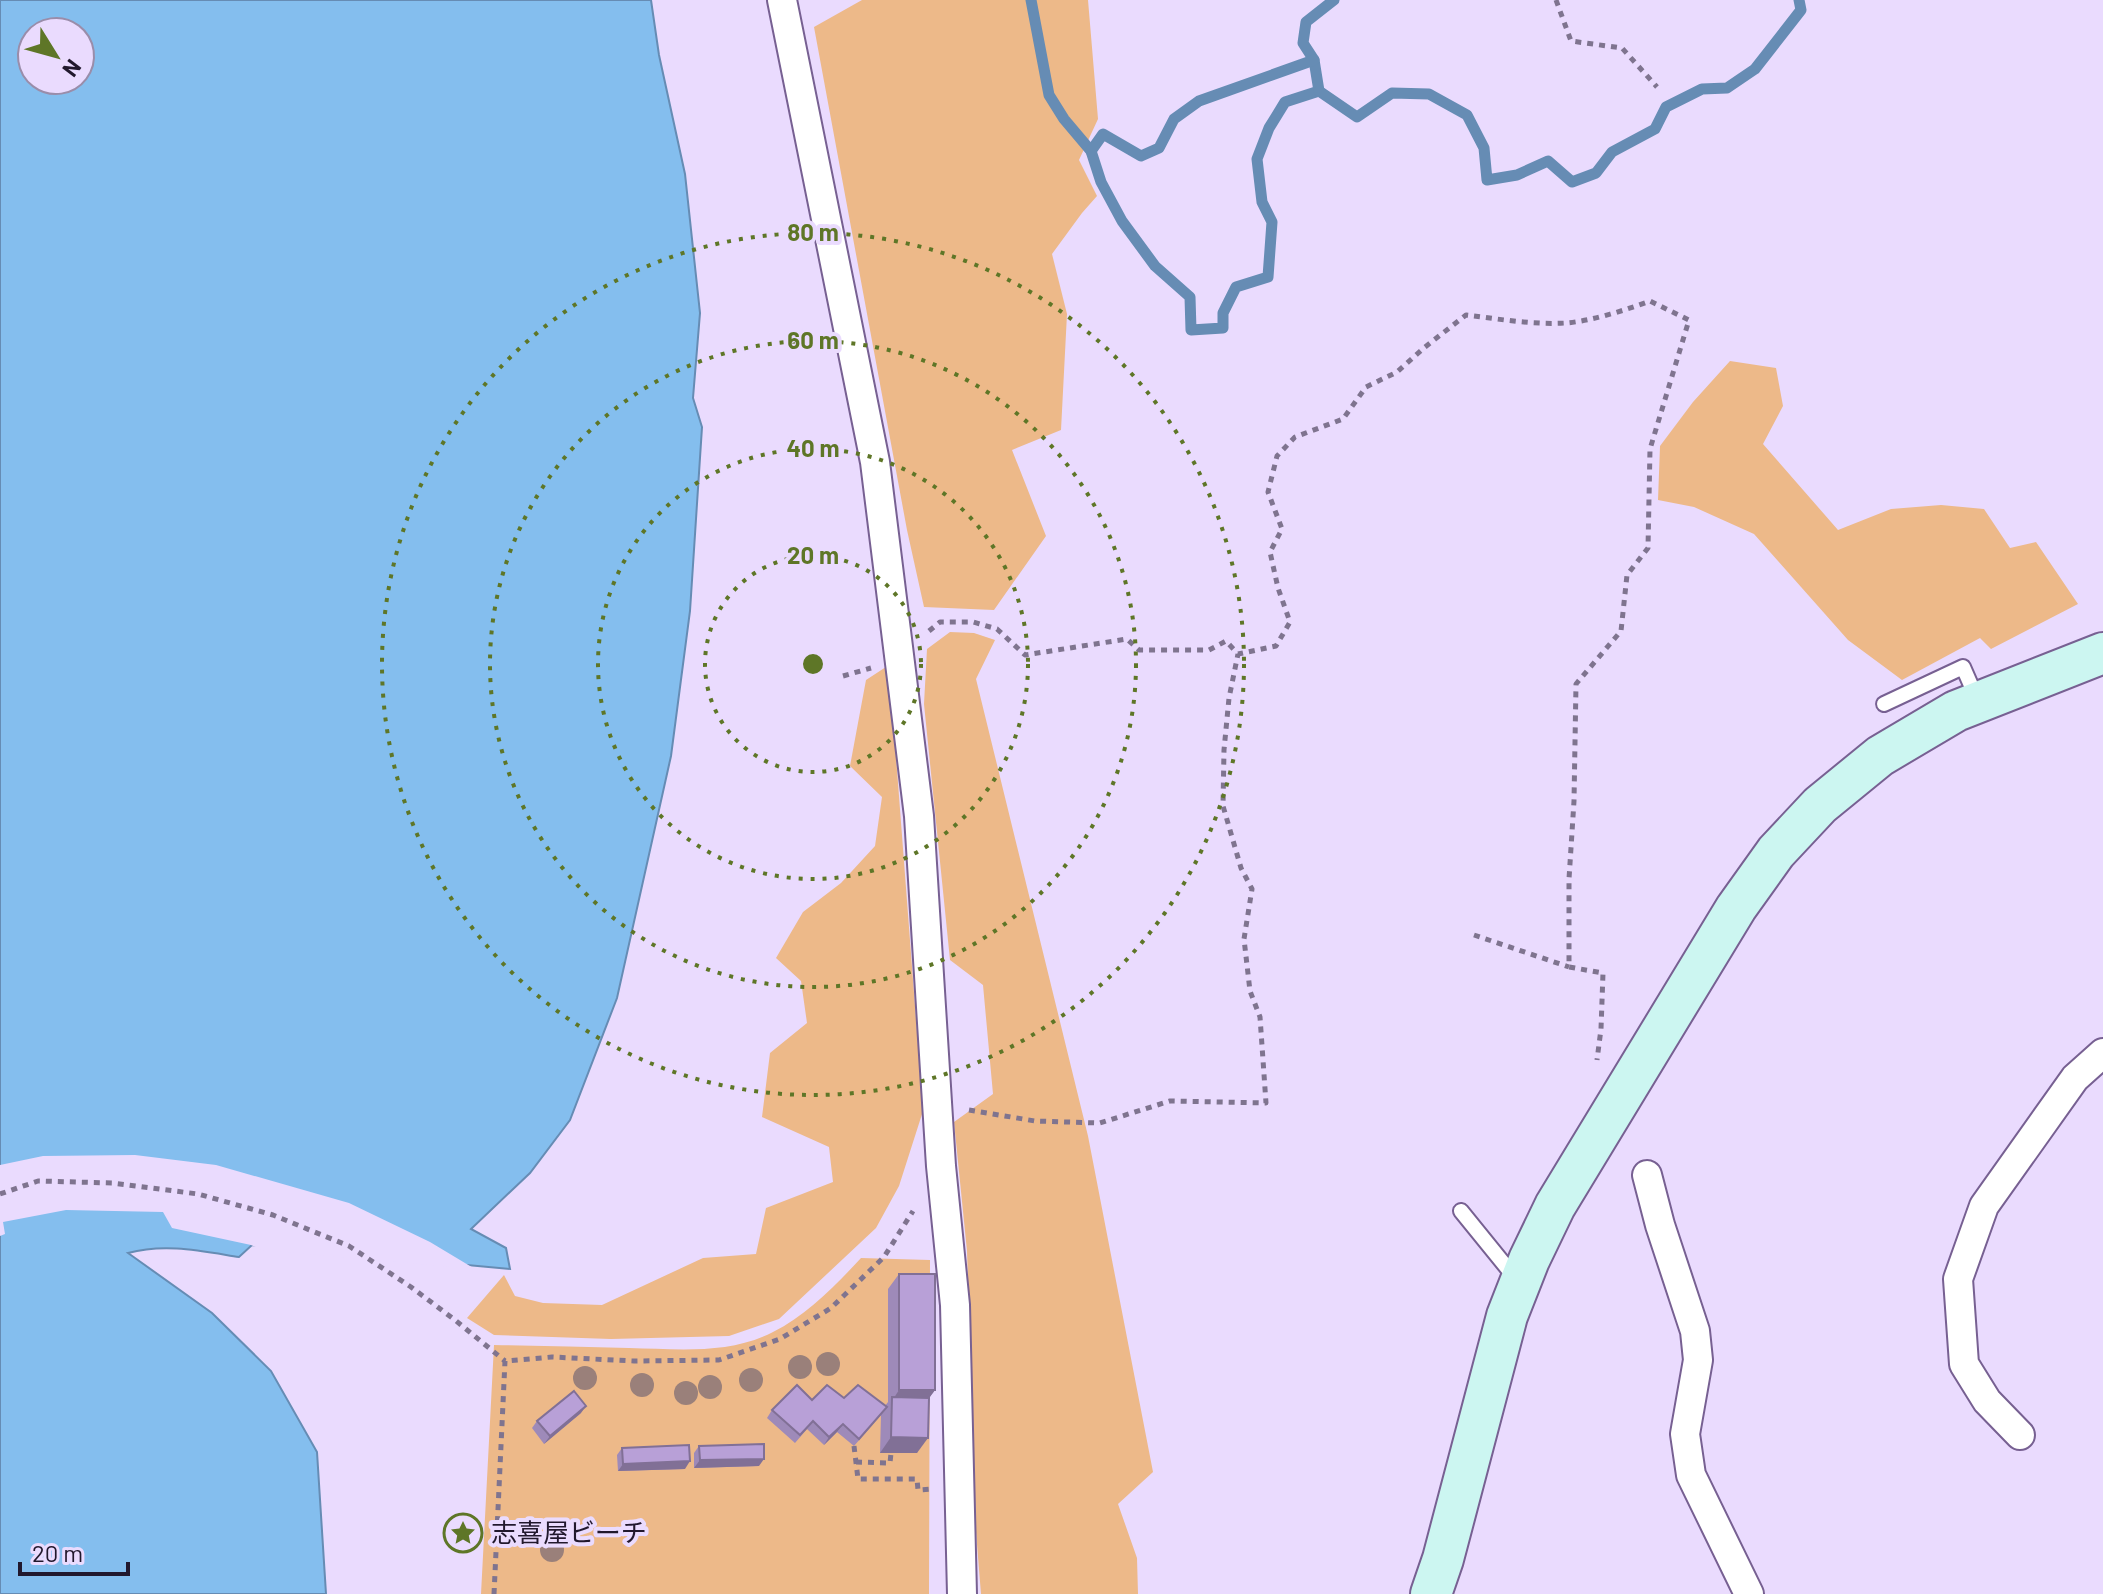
<svg xmlns="http://www.w3.org/2000/svg" width="2103" height="1594" viewBox="0 0 2103 1594" font-family="Barlow,'Noto Sans JP',sans-serif">
<style>
.green{fill:#edb989}
.water{fill:#84beee;stroke:#668cb4;stroke-width:2;fill-rule:evenodd}
.pier{fill:#eadbfe}
.lines{fill:none;stroke-linecap:round;stroke-linejoin:round}
.stream{stroke:#668cb4;stroke-width:11}
.lane-casing{stroke:#776092;stroke-width:18}
.street-casing{stroke:#776092;stroke-width:32}
.secondary-casing{stroke:#776092;stroke-width:44}
.path{stroke:#7f748f;stroke-width:5;stroke-dasharray:6 6;stroke-linecap:butt}
.lane{stroke:#fff;stroke-width:14}
.street{stroke:#fff;stroke-width:28}
.secondary{stroke:#ccf6f1;stroke-width:40}
.tree{fill:#9a807a}
.wall{fill:#9e8ab9}
.shaded-wall{fill:#817096}
.building{fill:#b8a0d7;stroke:#817096;stroke-width:2}
.ring{fill:none;stroke:#5e7627;stroke-width:4;stroke-dasharray:4 8}
.labels{text-anchor:middle;stroke-width:8;stroke-linejoin:round;paint-order:stroke}
.poi-label{font-size:26px;fill:#21182d;stroke:#eadbfe;text-anchor:start}
.centre{fill:#5e7627;stroke:#eadbfe;stroke-width:4}
.ring-label{font-size:24px;text-anchor:middle;font-weight:bold;fill:#5e7627;stroke:#eadbfe;stroke-width:8;stroke-linejoin:round;paint-order:stroke}
</style>
<rect width="100%" height="100%" fill="#eadbfe"/>
<!-- green -->
<g class="green">
<polygon points="862,0 1088,0 1098,119 1079,160 1097,196 1082,213 1052,254 1067,314 1061,430 1012,450 1046,536 994,610 924,607 907,530 814,27"/>
<polygon points="1730,361 1776,368 1783,406 1763,444 1838,530 1891,509 1941,505 1984,509 2010,548 2036,542 2078,604 1991,649 1980,638 1902,680 1848,640 1754,534 1694,507 1658,500 1660,446 1693,402"/>
<polygon points="950,632 974,633 995,640 976,679 1088,1136 1153,1472 1118,1504 1137,1558 1138,1594 981,1594 976,1532 967,1251 954,1122 993,1094 983,985 950,960 924,704 927,649"/>
<polygon points="889,665 923,1111 899,1186 876,1228 779,1319 729,1336 611,1339 494,1335 467,1318 504,1275 515,1296 543,1303 602,1305 703,1258 756,1254 766,1208 833,1182 829,1147 762,1117 770,1053 807,1023 801,981 776,958 803,912 841,883 875,846 882,797 850,766 866,680"/>
<path d="M 861,1258 L 930,1260 L 929,1594 L 481,1594 L 494,1345 C 539,1346 584,1347 629,1348 C 677,1349 729,1355 773,1332 C 807,1315 835,1286 861,1258 Z"/>
</g>
<!-- water -->
<path class="water" d="M 0,0 L 651,0 L 659,55 L 685,174 L 700,313 L 693,398 L 702,427 L 690,611 L 671,756 L 617,998 L 570,1120 L 530,1173 L 471,1229 L 506,1248 L 510,1269 L 252,1245 L 239,1257 C 201,1251 165,1243 128,1253 L 212,1313 L 271,1371 L 317,1452 L 326,1594 L 0,1594 ZM 32,32 L 80,32 L 80,80 L 32,80 Z"/>
<!-- pier -->
<polygon class="pier" points="135,1155 216,1165 349,1203 430,1242 475,1269 262,1250 251,1245 172,1228 163,1212 66,1210 3,1222 5,1234 0,1236 0,1165 43,1156"/>
<g class="lines">
<!-- stream -->
<g class="stream">
<polyline points="1031,0 1049,95 1064,119 1091,151 1101,182 1122,221 1155,266 1190,297 1191,330 1223,328 1223,313 1236,287 1268,277 1272,222 1262,202 1257,159 1269,128 1285,102 1319,91 1314,60 1303,43 1306,22 1334,0"/>
<polyline points="1319,91 1357,117 1392,93 1429,94 1467,115 1484,148 1487,180 1517,175 1548,161 1572,182 1596,173 1612,152 1655,129 1666,107 1702,89 1727,88 1755,69 1801,10 1799,0"/>
<polyline points="1091,151 1103,134 1141,156 1159,148 1174,119 1199,101 1314,60"/>
</g>
<defs>
<g id="lane">
<polyline points="1884,704 1963,667 1977,699"/>
<polyline points="1461,1211 1517,1280"/>
</g>
<g id="street">
<polyline points="782,0 875,462 919,816 941,1166 955,1305 962,1594"/>
<polyline points="1647,1175 1660,1225 1695,1331 1698,1360 1685,1434 1691,1475 1749,1594"/>
<polyline points="2020,1435 1987,1401 1964,1364 1958,1279 1984,1206 2075,1078 2103,1053"/>
</g>
<polyline id="secondary" points="1431,1594 1443,1559 1507,1316 1529,1260 1555,1206 1736,908 1776,852 1820,805 1880,756 1956,711 2103,653"/>
</defs>
<!-- lane casing -->
<use href="#lane" class="lane-casing"/>
<!-- street casing -->
<use href="#street" class="street-casing"/>
<!-- secondary casing -->
<use href="#secondary" class="secondary-casing"/>
<!-- path -->
<g class="path">
<polyline points="1556,0 1571,41 1622,48 1657,87"/>
<path d="M 929,631 L 940,622 L 973,622 L 997,629 L 1025,655 L 1127,639 L 1139,650 L 1209,650 L 1226,641 L 1238,654 L 1276,646 L 1290,622 L 1278,588 L 1270,552 L 1282,529 L 1268,492 L 1277,456 L 1295,437 L 1343,419 L 1366,387 L 1397,372 L 1425,347 L 1466,315 C 1499,319 1533,325 1566,323 C 1591,321 1626,310 1650,301 L 1689,320 L 1650,449 L 1648,548 L 1627,575 L 1621,631 L 1576,684 L 1574,801 L 1569,879 L 1569,967 L 1603,973 L 1601,1029 L 1597,1060"/>
<polyline points="843,676 871,668"/>
<polyline points="1474,935 1569,967"/>
<polyline points="969,1110 1035,1121 1100,1123 1170,1101 1266,1103 1260,1017 1250,991 1244,939 1252,889 1241,868 1223,806 1224,750 1229,698 1238,654"/>
<polyline points="0,1194 38,1181 112,1183 198,1194 273,1215 349,1246 411,1287 455,1320 505,1361"/>
<polyline points="854,1446 858,1479 917,1479 918,1490 931,1489"/>
<polyline points="856,1462 890,1463 891,1453"/>
<polyline points="494,1594 505,1361 552,1357 634,1361 719,1360 780,1339 831,1308 884,1257 913,1211"/>
</g>
<!-- lane -->
<use href="#lane" class="lane"/>
<!-- street -->
<use href="#street" class="street"/>
<!-- secondary -->
<use href="#secondary" class="secondary"/>
</g>
<!-- trees -->
<g class="tree">
<circle cx="828" cy="1364" r="12"/>
<circle cx="800" cy="1367" r="12"/>
<circle cx="585" cy="1378" r="12"/>
<circle cx="751" cy="1380" r="12"/>
<circle cx="642" cy="1385" r="12"/>
<circle cx="710" cy="1387" r="12"/>
<circle cx="686" cy="1393" r="12"/>
<circle cx="552" cy="1550" r="12"/>
</g>
<!-- wall -->
<g class="wall">
<polygon points="899,1274 935,1390 929,1398 917,1453 880,1453 881,1415 854,1446 837,1432 824,1445 807,1429 795,1443 767,1418 772,1410 812,1400 844,1398 885,1406 888,1402 888,1289"/>
<polygon points="581,1413 544,1444 532,1428 537,1421"/>
<polygon points="699,1446 759,1466 694,1468 694,1453"/>
<polygon points="622,1448 685,1469 618,1471 617,1455"/>
</g>
<!-- shaded-wall -->
<g class="shaded-wall">
<polygon points="899,1390 935,1390 924,1405 892,1401"/>
<polygon points="586,1406 581,1413 544,1444 550,1436"/>
<polygon points="843,1424 837,1432 824,1445 829,1437"/>
<polygon points="891,1437 928,1438 917,1453 880,1453"/>
<polygon points="764,1459 759,1466 694,1468 700,1460"/>
<polygon points="690,1461 685,1469 618,1471 623,1464"/>
</g>
<!-- building -->
<g class="building">
<rect x="899" y="1274" width="36" height="116"/>
<polygon points="797,1385 812,1400 827,1385 844,1398 858,1385 887,1407 859,1439 843,1424 829,1437 813,1421 800,1435 772,1410"/>
<polygon points="574,1391 586,1406 550,1436 537,1421"/>
<polygon points="892,1397 929,1398 928,1438 891,1437"/>
<polygon points="764,1444 764,1459 700,1460 699,1446"/>
<polygon points="689,1445 690,1461 623,1464 622,1448"/>
</g>
<!-- distance rings -->
<g class="ring">
<circle cx="813" cy="664" r="108"/>
<circle cx="813" cy="664" r="215"/>
<circle cx="813" cy="664" r="323"/>
<circle cx="813" cy="664" r="431"/>
</g>
<!-- icons -->
<defs>
<symbol id="sight-ring" viewBox="-11 -11 22 22"><circle r="9.5" fill="#eadbfe" stroke="#5e7627" stroke-width="1.5"/><path d="M0-6L1.8-2.2L6-1.7L2.9 1.2L3.7 5.4L0 3.3L-3.7 5.4L-2.9 1.2L-6-1.7L-1.8-2.2Z" fill="#5e7627"/></symbol>
</defs>
<g fill-rule="evenodd">
<use href="#sight-ring" x="441" y="1511" width="44" height="44"/>
</g>
<g class="labels">
<!-- poi labels -->
<g class="poi-label">
<text x="491" y="1542">志喜屋ビーチ</text>
</g>
</g>
<circle cx="813" cy="664" r="12" class="centre"/>
<g class="ring-label">
<text x="813" y="241">80 m</text>
<text x="813" y="349">60 m</text>
<text x="813" y="457">40 m</text>
<text x="813" y="564">20 m</text>
</g>
<!-- north arrow -->
<g transform="translate(56 56) rotate(127)"><circle r="38" fill="#eadbfe" stroke="#9a8daa" stroke-width="2"/>
<path d="M0-6L14 30L0 20L-14 30Z" fill="#5e7627"/>
<text y="-12" font-size="22" font-weight="bold" text-anchor="middle" fill="#21182d">N</text>
</g>
<!-- scale -->
<path d="M20 1562v12h108v-12" fill="none" stroke="#21182d" stroke-width="4"/>
<text x="32" y="1562" font-size="24" fill="#21182d" stroke="#eadbfe" stroke-width="6" paint-order="stroke">20 m</text>
</svg>
